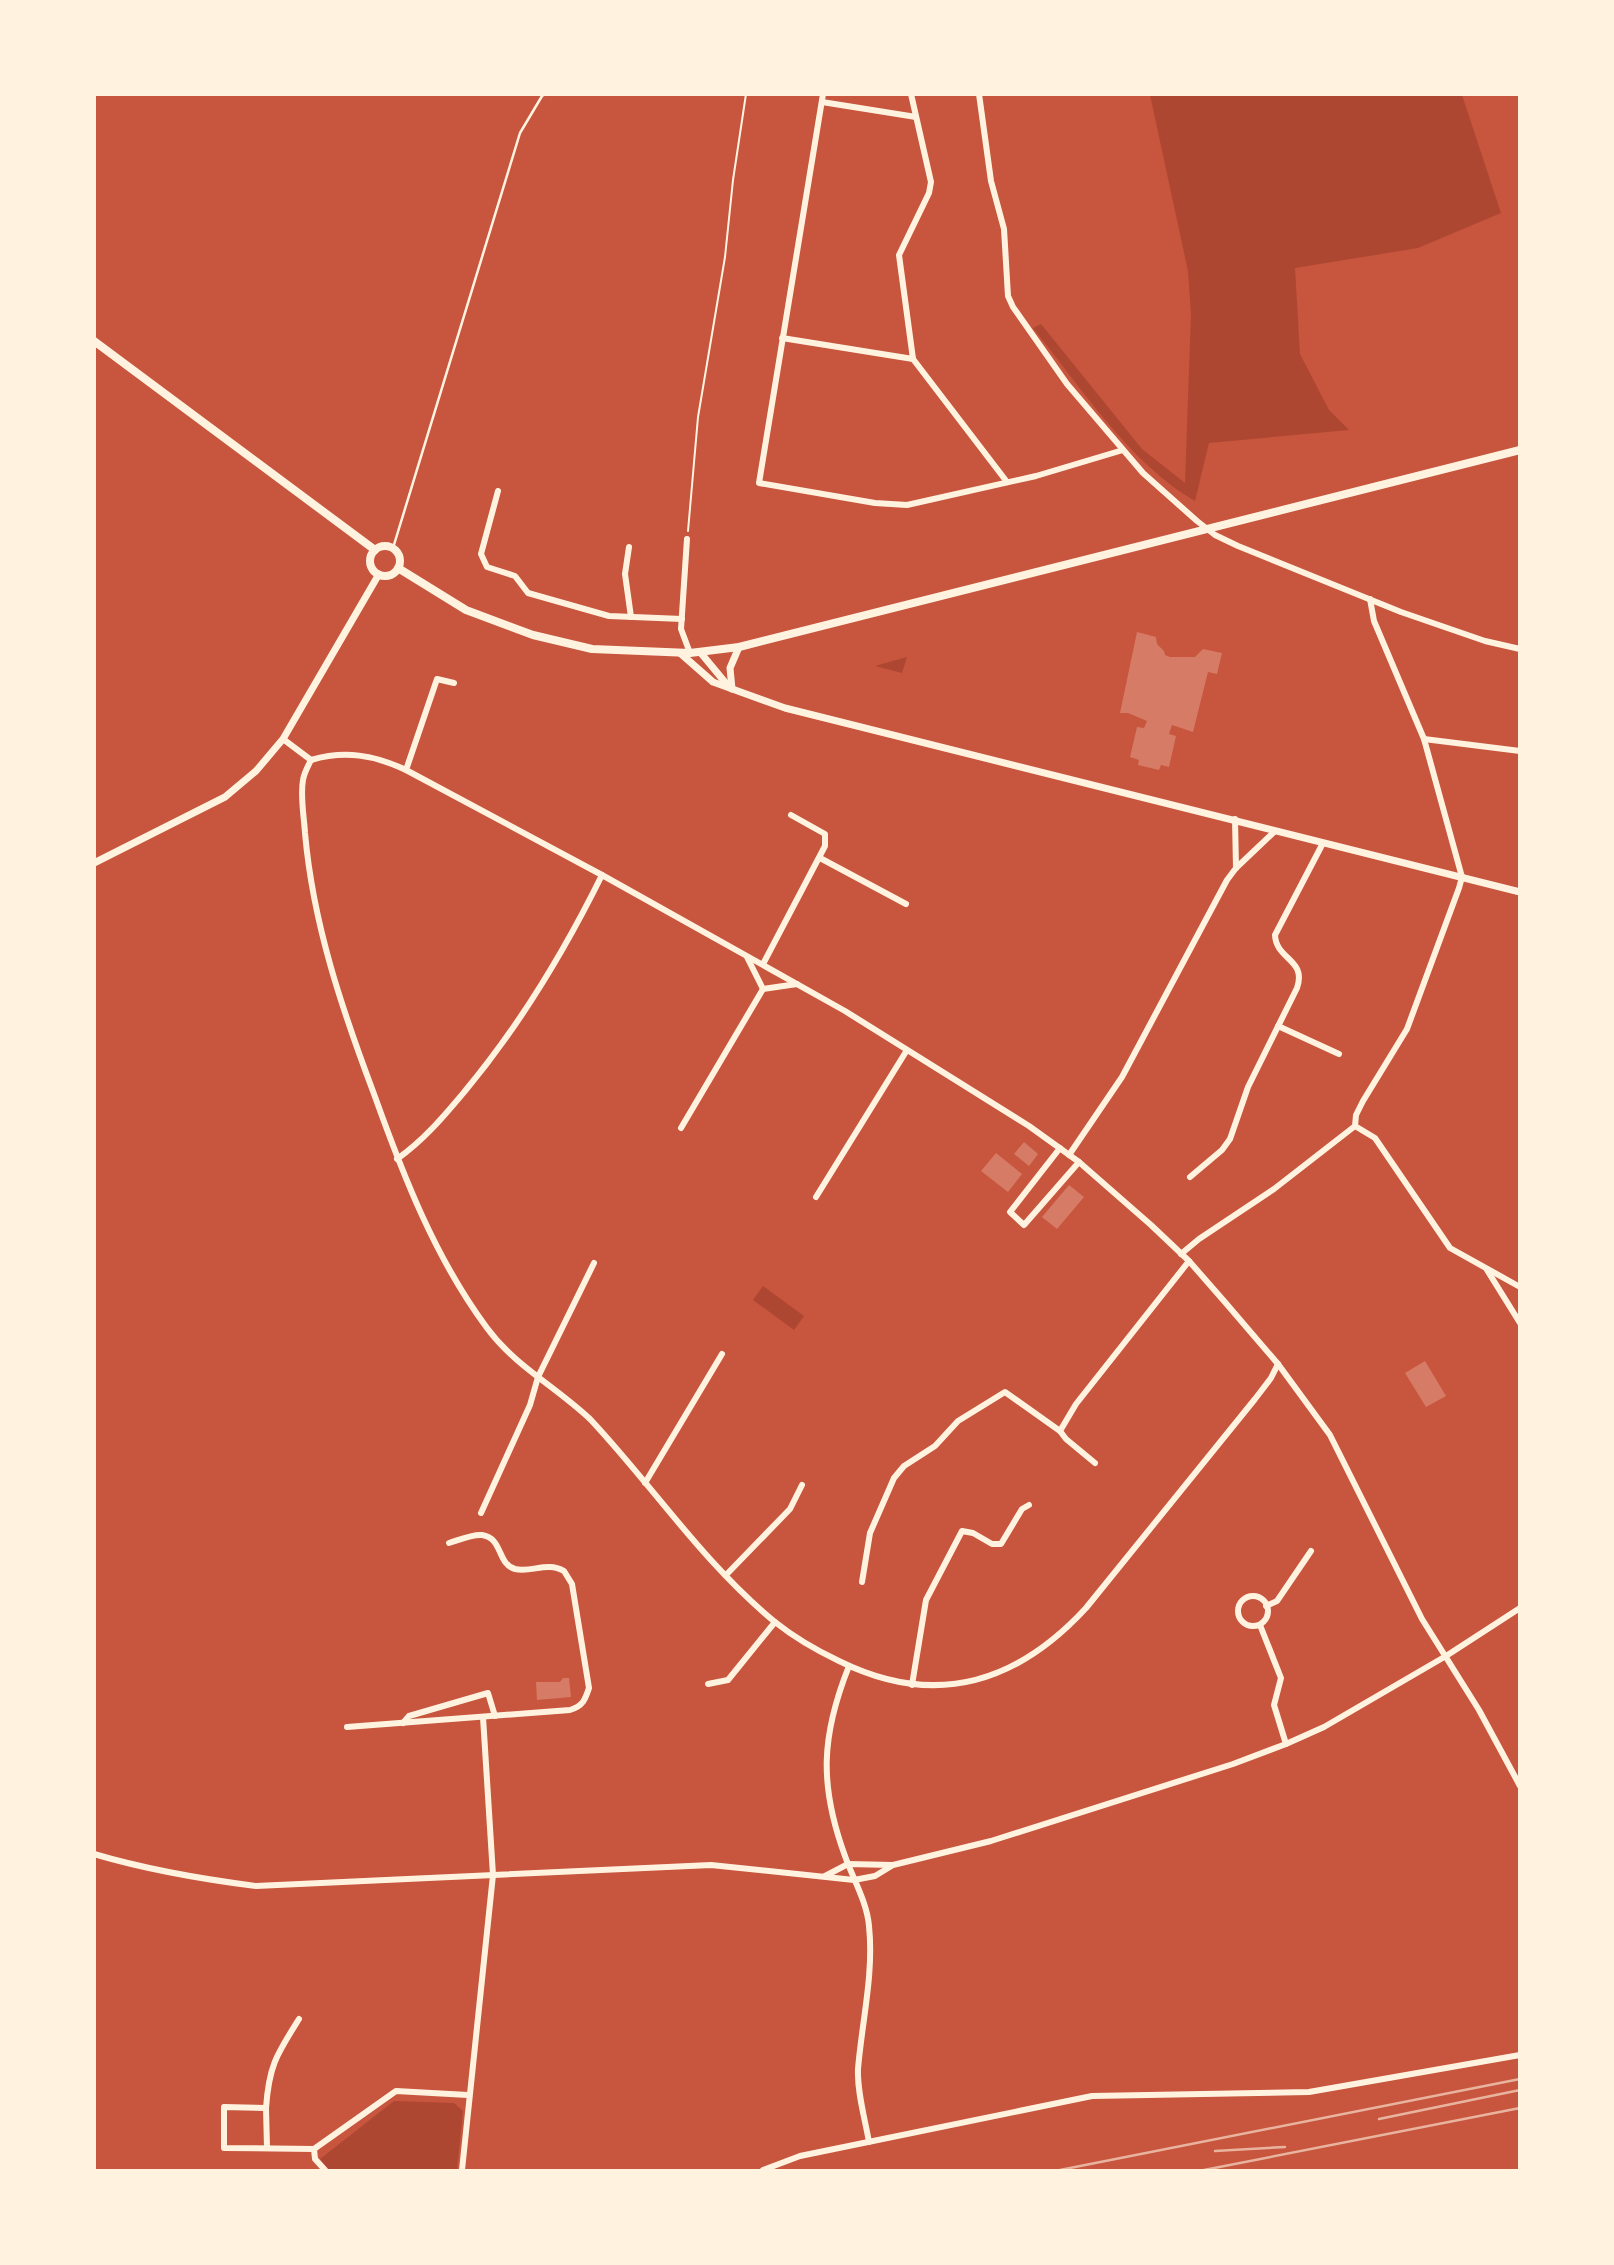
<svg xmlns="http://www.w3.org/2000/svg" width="1614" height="2265" viewBox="0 0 1614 2265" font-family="Quicksand,sans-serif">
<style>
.green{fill:#ae4732}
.building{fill:#d67c66}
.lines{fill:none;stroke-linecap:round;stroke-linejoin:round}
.path{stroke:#fff3e0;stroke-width:2}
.service{stroke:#fff3e0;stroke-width:2.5}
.minor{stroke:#fff3e0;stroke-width:6}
.tertiary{stroke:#fff3e0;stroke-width:7}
.secondary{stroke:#fff3e0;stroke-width:8}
.rail{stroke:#e9b49f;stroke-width:2.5}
</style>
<rect width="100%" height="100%" fill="#c8553d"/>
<!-- green -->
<g class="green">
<path d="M 1150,95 L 1462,95 L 1501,213 L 1418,248 L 1295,268 L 1300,354 L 1329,410 L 1349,430 L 1209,443 L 1195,501 C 1131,465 1079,385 1033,328 L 1041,324 L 1142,449 L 1185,483 L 1191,314 L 1188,271 Z"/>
<polygon points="907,657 902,673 875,666"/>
<polygon points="763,1286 804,1316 794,1330 753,1300"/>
<polygon points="394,2101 454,2103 463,2111 457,2170 329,2170 320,2159"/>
</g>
<!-- building -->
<g class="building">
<polygon points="1137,632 1156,637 1157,644 1164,651 1165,655 1170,657 1195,657 1203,649 1222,653 1217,674 1208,672 1193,732 1172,725 1169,734 1176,736 1169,767 1161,765 1159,770 1138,765 1139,760 1130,757 1137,727 1144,728 1147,721 1128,713 1120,713"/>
<polygon points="1024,1142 1038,1154 1029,1166 1014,1154"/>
<polygon points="996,1153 1022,1174 1008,1192 981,1171"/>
<polygon points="1069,1185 1084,1197 1057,1229 1042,1217"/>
<polygon points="1425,1361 1446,1396 1426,1407 1405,1373"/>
<polygon points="563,1678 569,1678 571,1697 537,1700 536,1682 560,1682"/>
</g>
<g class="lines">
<!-- path -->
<polyline class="path" points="688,531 698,417 725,257 733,180 746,94"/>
<!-- service -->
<polyline class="service" points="393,548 520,133 542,96 546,94"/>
<!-- minor -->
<g class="minor">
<polyline points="823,94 759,483 875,503 907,505 1036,476 1123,450"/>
<polyline points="911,94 931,182 929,193 899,255 913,359 1007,482"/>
<polyline points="979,94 991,181 1004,229 1008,296 1013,307 1067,384 1143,473 1197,521 1215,535 1238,546 1401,612 1485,641 1520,649"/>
<polyline points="822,102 916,117"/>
<polyline points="782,338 913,359"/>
<polyline points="498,491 481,554 487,567 515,576 528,593 609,616 682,619"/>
<polyline points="687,539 681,629 690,653"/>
<polyline points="629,547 625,574 631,617"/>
<polyline points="283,739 311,760"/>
<polyline points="1424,739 1520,751"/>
<path d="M 311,760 C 308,766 304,773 303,780 C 300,796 304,816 305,833 C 313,924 342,1009 374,1094 C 403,1175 435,1258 487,1328 C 515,1366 555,1386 590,1419 C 652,1485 704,1564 775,1622 C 795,1638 816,1650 839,1661 C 934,1708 1016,1684 1086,1608 L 1255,1399 L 1271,1378 L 1278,1364"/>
<path d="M 311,760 C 345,750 374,755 406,770 L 602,875 L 845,1011 L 1029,1126 L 1079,1162 L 1151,1225 L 1189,1261 L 1224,1301 L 1278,1364 L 1330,1435 L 1422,1619 L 1479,1710 L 1520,1786"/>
<polyline points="406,770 437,679 454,683"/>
<polyline points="1235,819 1236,868"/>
<polyline points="820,858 906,904"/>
<polyline points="747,957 763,989 797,984"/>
<polyline points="763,964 825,846 825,834 791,815"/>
<polyline points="1278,1026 1339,1054"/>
<polyline points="1355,1126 1375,1138 1450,1248 1520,1287"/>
<polyline points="681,1128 763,989"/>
<polyline points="1060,1148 1010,1212 1024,1225 1079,1162"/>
<polyline points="1069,1155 1122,1077 1227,880 1236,868 1275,831"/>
<path d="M 397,1159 C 424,1140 444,1116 465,1091 C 520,1025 564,952 602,875"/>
<path d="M 1190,1177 L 1222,1150 L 1230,1139 L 1248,1087 L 1297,988 C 1307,959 1276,960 1275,935 L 1323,843"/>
<polyline points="816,1197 907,1050"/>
<polyline points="1181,1254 1199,1239 1274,1189 1355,1126 1356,1115 1363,1101 1407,1029 1459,888 1462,877 1424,739 1374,621 1370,599"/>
<polyline points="1487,1270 1520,1323"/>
<polyline points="1095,1463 1066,1439 1060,1431 1076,1404 1189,1261"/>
<polyline points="645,1483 722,1354"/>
<polyline points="481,1513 530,1405 538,1377 594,1263"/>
<polyline points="726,1575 790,1509 802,1485"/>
<polyline points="862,1582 870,1533 894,1478 904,1466 935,1446 958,1421 1005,1392 1060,1431"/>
<circle cx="1253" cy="1611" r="15"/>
<polyline points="1266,1606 1277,1601 1311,1551"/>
<polyline points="1260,1625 1281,1678 1274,1705 1286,1744"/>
<path d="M 849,1666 C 821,1736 819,1785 845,1856 C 853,1879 867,1902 869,1926 C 874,1974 862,2021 858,2069 C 857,2092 865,2119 869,2142"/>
<polyline points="708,1684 728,1680 775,1622"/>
<polyline points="912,1685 926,1600 962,1531 973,1533 992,1544 1001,1544 1022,1509 1029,1505"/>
<polyline points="403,1723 409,1716 488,1693 495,1716"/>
<path d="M 347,1727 L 570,1710 C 583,1706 585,1700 589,1688 L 572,1584 L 564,1571 C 547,1561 532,1573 515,1569 C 497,1564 503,1538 482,1535 C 472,1534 459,1540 449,1543"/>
<path d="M 94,1854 C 148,1870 201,1879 256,1886 L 711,1865 L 854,1880 L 875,1876 L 893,1865 L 991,1841 L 1233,1764 L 1286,1744 L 1324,1727 L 1446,1656 L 1520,1608"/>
<polyline points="825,1876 848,1864 892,1865"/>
<path d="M 266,2108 C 269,2065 277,2054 299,2019"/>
<polyline points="267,2148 266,2108 224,2107 224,2148 314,2149 396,2091 468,2095"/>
<polyline points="314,2149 315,2159 325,2170"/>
<polyline points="462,2170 493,1875 483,1717"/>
<polyline points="763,2170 800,2156 1092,2096 1309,2092 1520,2055"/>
</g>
<!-- tertiary -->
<g class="tertiary">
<polyline points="700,652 729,687"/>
<polyline points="680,653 713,682 785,708 1520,892"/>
<polyline points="732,689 730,668 739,647"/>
<polyline points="94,863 225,797 256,771 283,739 379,574"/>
</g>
<!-- secondary -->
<g class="secondary">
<polyline points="94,341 375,550"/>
<circle cx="385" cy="561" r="15"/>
<polyline points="398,568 466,610 533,635 592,649 690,653 739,647 1520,450"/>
</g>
<!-- rail -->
<g class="rail">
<polyline points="1379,2119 1520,2090"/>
<polyline points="1215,2151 1285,2147"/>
<polyline points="1060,2170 1520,2079"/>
<polyline points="1204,2170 1520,2108"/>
</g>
</g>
<!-- border -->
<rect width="1614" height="2265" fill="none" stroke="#fff3e0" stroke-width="192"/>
</svg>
